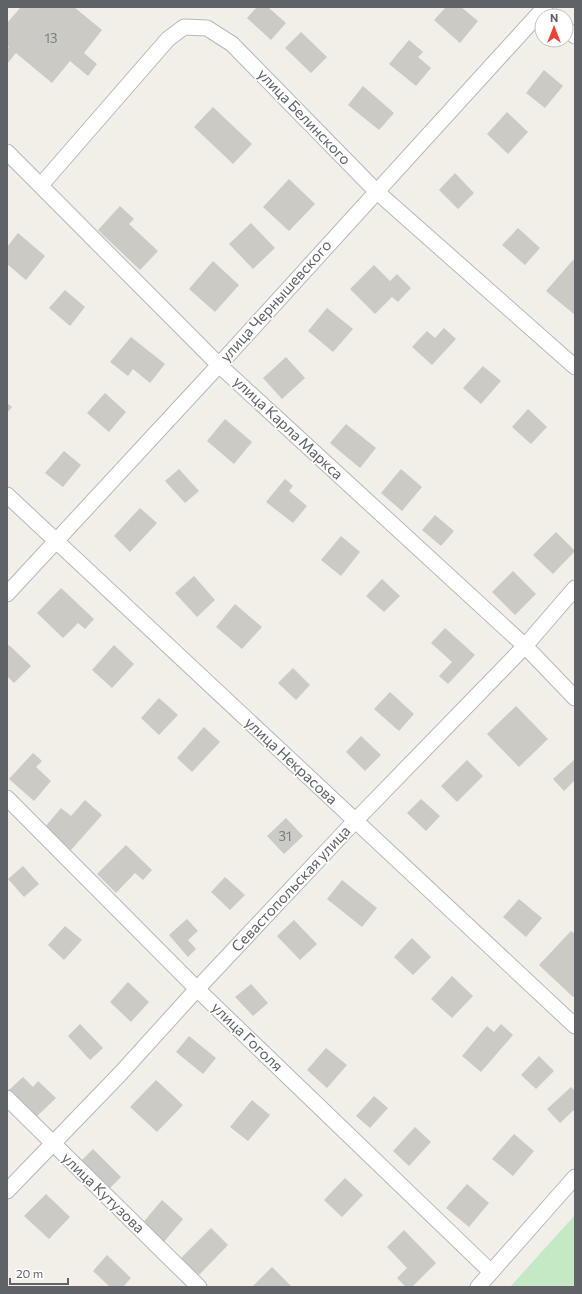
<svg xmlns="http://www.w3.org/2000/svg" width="582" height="1294" viewBox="0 0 582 1294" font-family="Commissioner,sans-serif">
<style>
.green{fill:#c5e8c5}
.building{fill:#cccac5}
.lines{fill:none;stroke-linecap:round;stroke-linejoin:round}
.street-casing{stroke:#b5b8bc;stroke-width:17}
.street{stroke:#fff;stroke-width:15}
.labels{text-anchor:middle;stroke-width:3;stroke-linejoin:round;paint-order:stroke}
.number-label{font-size:13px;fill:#7a7d7f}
.street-label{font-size:15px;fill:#5f6368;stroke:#fff}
</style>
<rect width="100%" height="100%" fill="#f1efe8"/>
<!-- green -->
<polygon class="green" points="575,1215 575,1287 510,1287"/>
<!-- building -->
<g class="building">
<polygon points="21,7 74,7 102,30 84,53 97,64 88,76 70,61 52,83 16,53 7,64 7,49 9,47 7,46 7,23"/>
<polygon points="257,7 268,7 286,23 271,40 247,18"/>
<polygon points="446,7 461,7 478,21 460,43 434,20"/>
<polygon points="301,32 327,57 311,73 285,48"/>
<polygon points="409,40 423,52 418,57 431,68 416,86 389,64"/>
<polygon points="544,70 563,86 545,108 526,93"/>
<polygon points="363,86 394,113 379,130 348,105"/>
<polygon points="213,107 252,144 233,164 194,127"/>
<polygon points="507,112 528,132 508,154 487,134"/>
<polygon points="455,173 474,193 458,209 439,190"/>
<polygon points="289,179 315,204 289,231 263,207"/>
<polygon points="120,206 134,219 129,224 158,251 140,270 98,230"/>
<polygon points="251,223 275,248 253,269 229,244"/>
<polygon points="518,228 540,248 525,265 502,245"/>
<polygon points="18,233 45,256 26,280 7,264 7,247"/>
<polygon points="573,260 575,261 575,315 546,291"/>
<polygon points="213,261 239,285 215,312 189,289"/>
<polygon points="374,265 390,281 397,274 411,288 398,302 392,297 375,314 350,289"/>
<polygon points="65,290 85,307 70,326 49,308"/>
<polygon points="327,308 353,329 333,352 308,331"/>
<polygon points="444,328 456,339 432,365 412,347 427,331 435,338"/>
<polygon points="131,337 165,364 150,383 133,369 128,376 110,362"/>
<polygon points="286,357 305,378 282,399 263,378"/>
<polygon points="483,366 501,381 481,404 463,388"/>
<polygon points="105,393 126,412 109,432 87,413"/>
<polygon points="7,403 12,407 7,413"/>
<polygon points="528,409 547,427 531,444 512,427"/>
<polygon points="225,419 252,442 234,464 207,441"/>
<polygon points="346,424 376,448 360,468 330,443"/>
<polygon points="64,451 81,465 63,487 45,473"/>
<polygon points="179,469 199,491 185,503 165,481"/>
<polygon points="401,469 422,487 402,511 381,493"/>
<polygon points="285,479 293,486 289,491 307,506 293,523 266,502"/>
<polygon points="140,508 157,523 130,552 114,536"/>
<polygon points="435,515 454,531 441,546 422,530"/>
<polygon points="556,532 575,551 553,574 533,555"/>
<polygon points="341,536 360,552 341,576 321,560"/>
<polygon points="513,571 536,594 515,615 492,592"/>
<polygon points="194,576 215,600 197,617 175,593"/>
<polygon points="382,579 400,596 384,612 366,596"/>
<polygon points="61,588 94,619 85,629 78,623 63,638 37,613"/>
<polygon points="235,604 262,627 242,649 216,627"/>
<polygon points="445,628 475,655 448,684 439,676 452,662 431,643"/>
<polygon points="9,645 31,666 14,683 7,676 7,647"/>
<polygon points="114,645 134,664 112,688 92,670"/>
<polygon points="293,668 310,685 296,700 278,683"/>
<polygon points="390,692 414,714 399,731 374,709"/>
<polygon points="159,698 178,715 159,735 141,718"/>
<polygon points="516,706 548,739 519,767 487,734"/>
<polygon points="204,727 220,742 192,772 177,758"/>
<polygon points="361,736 381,755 365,771 346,752"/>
<polygon points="33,753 42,761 36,767 51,781 34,801 9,779"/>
<polygon points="575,759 575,780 564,791 553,779"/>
<polygon points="467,760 483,776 457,802 441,786"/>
<polygon points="421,799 440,816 426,831 407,813"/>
<polygon points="85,800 102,815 71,850 45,827 61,808 71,816"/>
<polygon points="286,818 303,836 284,854 267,836"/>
<polygon points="126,845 152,870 143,880 135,873 116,893 97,874"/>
<polygon points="23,866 39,884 24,897 8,879"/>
<polygon points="225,877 245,895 230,910 211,892"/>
<polygon points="342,880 377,908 362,927 327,899"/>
<polygon points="519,899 542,918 526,937 503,917"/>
<polygon points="187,919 198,931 188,940 196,949 188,957 169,935"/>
<polygon points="294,920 317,944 300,960 277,936"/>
<polygon points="65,926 82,940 64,960 48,945"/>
<polygon points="571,931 575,934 575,995 573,997 539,965"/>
<polygon points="412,938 431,957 413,975 394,957"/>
<polygon points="452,976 473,996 452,1018 431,999"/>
<polygon points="128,982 149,1002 131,1022 110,1002"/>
<polygon points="251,984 268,1003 253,1016 235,997"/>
<polygon points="80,1024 103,1048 90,1060 68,1036"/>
<polygon points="501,1024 513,1035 481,1072 462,1056 487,1026 494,1032"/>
<polygon points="189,1036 216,1058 203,1074 176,1052"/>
<polygon points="326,1048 347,1065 327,1088 307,1070"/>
<polygon points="539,1056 554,1071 536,1089 521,1075"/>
<polygon points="23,1077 33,1087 38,1081 56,1098 35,1118 8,1091"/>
<polygon points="156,1080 183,1105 157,1132 130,1107"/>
<polygon points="571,1087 575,1091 575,1109 560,1123 547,1109"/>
<polygon points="374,1096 388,1108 370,1128 356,1116"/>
<polygon points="252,1100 270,1115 248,1141 230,1127"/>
<polygon points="415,1127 431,1142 409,1166 393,1151"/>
<polygon points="514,1134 534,1151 513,1176 492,1159"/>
<polygon points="93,1149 121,1177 106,1192 78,1164"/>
<polygon points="345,1178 363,1195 342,1217 324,1200"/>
<polygon points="467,1184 489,1203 469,1227 446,1208"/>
<polygon points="46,1194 70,1217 49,1239 24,1216"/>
<polygon points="162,1200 183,1219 163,1243 141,1225"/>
<polygon points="211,1228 228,1245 198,1276 180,1259"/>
<polygon points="404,1230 436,1263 412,1287 406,1287 397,1278 407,1268 387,1247"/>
<polygon points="107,1255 131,1278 123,1287 110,1287 93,1271"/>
<polygon points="272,1267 292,1287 252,1287"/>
</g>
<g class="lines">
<defs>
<g id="street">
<polyline points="566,29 575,36"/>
<polyline points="7,152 219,365 525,646 575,698"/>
<polyline points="41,185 168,39 184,27 207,28 232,44 376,191 575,367"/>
<polyline points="7,495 575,1026"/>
<polyline points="7,594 219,365 545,7"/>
<polyline points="7,798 197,989 491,1272"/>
<polyline points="7,1098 199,1287"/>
<polyline points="7,1191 120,1074 197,989 355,821 525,646 575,588"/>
<polyline points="478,1287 575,1177"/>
</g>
</defs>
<!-- street casing -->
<use href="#street" class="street-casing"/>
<!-- street -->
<use href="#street" class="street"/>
</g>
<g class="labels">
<!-- number labels -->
<g class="number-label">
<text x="51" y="43">13</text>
<text x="285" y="841">31</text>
</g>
<!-- street labels -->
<g class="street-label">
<text transform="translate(304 117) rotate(46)" y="5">улица Белинского</text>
<text transform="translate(276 301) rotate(-48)" y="5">улица Чернышевского</text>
<text transform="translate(288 428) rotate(43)" y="5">улица Карла Маркса</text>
<text transform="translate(291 761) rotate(43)" y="5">улица Некрасова</text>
<text transform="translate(291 889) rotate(-47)" y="5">Севастопольская улица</text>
<text transform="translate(247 1037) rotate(44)" y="5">улица Гоголя</text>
<text transform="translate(103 1193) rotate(44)" y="5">улица Кутузова</text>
</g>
</g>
<!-- border -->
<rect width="582" height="1294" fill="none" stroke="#5f6368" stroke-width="16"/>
<!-- north arrow -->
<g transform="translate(554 28)"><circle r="19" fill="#ffffff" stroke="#bfc1c3"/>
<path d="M0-3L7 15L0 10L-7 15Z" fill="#ea4335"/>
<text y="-6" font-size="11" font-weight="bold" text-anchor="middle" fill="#5f6368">N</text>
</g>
<!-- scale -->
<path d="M10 1278v6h58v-6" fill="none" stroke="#5f6368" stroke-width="2"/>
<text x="16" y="1278" font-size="12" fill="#5f6368" stroke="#ffffff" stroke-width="3" paint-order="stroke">20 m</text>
</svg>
